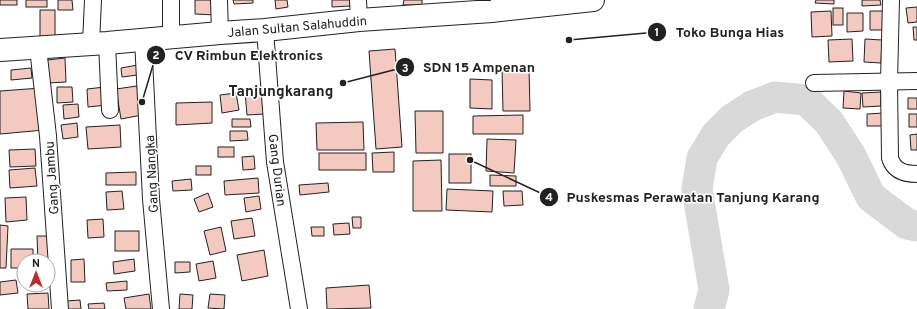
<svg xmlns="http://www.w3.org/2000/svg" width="917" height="309" viewBox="0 0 917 309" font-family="Overpass,sans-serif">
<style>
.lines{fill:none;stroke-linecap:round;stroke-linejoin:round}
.river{stroke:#d9d9d9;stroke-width:31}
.building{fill:#f3c9c0;stroke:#222}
.street-casing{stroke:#222;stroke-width:18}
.secondary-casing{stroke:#222;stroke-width:24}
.street{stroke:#fff;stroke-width:16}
.secondary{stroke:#fff;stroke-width:22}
.labels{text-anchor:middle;stroke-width:3;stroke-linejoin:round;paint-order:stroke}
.street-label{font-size:13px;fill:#222;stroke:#fff}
.quarter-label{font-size:15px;font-weight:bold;fill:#222;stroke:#fff}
.leader{fill:none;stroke:#222;stroke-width:1.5}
.callout-dot{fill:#222;stroke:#fff;stroke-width:1.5}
.mark-label{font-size:12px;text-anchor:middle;font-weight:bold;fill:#fff}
.callout-label{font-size:14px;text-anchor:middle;font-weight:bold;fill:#222;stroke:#fff;stroke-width:3;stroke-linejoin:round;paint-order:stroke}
</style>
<rect width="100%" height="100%" fill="#fff"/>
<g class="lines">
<!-- river -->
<polyline class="river" points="709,309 714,290 697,189 702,158 716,135 732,119 752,106 775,97 806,100 829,122 851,156 871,197 907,224 917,226"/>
</g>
<!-- building -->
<g class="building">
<rect x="0" y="0" width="17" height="5"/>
<rect x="26" y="0" width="21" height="7"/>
<polygon points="58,0 72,0 73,10 58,10"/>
<polygon points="195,0 217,0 216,15 195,14"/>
<polygon points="233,0 253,0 253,3 234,4"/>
<polygon points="275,0 287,0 288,7 276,9"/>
<polygon points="332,0 350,0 350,6 332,7"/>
<polygon points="404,0 422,0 422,5 403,5"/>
<polygon points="816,0 834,0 834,4 815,3"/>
<polygon points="862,0 880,0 881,5 862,6"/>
<polygon points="917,7 917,22 908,23 906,8"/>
<rect x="833" y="8" width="10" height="17"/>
<rect x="40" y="10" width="15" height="34"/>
<polygon points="831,11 832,36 812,37 811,12"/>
<polygon points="870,11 885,11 884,30 870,30"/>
<polygon points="847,13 863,13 863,31 847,32"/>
<polygon points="913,27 917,27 917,40 914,40"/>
<polygon points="852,39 853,61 829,62 828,40"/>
<polygon points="865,39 882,40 881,63 864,62"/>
<polygon points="395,49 402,147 376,149 369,51"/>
<polygon points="65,58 66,82 48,83 47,60"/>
<polygon points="143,64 145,74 122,77 121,68"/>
<polygon points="31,68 32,78 11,80 11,70"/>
<polygon points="529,68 530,111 503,111 502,69"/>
<polygon points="470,79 492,80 492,109 470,108"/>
<polygon points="137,86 142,115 121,119 116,89"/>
<polygon points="57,87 72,87 73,102 57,103"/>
<polygon points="105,87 107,105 88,107 87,89"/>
<polygon points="41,88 44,130 0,134 0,91"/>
<polygon points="263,90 265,114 247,115 245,92"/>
<polygon points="844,91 861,93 860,109 843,108"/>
<polygon points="881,92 881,106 863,107 862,93"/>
<polygon points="236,93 239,110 222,113 220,95"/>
<rect x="908" y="98" width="9" height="11"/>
<polygon points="212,102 212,123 176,125 176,103"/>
<polygon points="78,104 79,117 64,119 63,105"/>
<polygon points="415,111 443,111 443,153 416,153"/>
<polygon points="884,113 885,126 867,126 867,114"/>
<rect x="909" y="114" width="8" height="13"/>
<polygon points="523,115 523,134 473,134 473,116"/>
<polygon points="232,119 250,119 251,127 232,127"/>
<polygon points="363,122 364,150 317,150 316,123"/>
<polygon points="77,123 78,137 63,139 61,125"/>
<polygon points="120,125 121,147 88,149 86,127"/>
<polygon points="230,131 247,131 248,140 230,141"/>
<polygon points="917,134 917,150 911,150 910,135"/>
<polygon points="487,139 516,140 514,173 486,171"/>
<rect x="218" y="147" width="16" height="10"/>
<polygon points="35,149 36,166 10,167 9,150"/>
<polygon points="394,152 394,172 373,172 372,153"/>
<rect x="319" y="153" width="47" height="17"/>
<rect x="449" y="154" width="22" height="29"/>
<polygon points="254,156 255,169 243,170 242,157"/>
<polygon points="441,160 442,211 413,211 413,161"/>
<rect x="196" y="166" width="15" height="9"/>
<polygon points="35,168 37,186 10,188 9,170"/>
<polygon points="136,172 136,185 106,185 106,173"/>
<polygon points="490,175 516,176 516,186 490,186"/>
<polygon points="258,178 259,193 225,195 224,181"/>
<polygon points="191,179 192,190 173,191 172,181"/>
<polygon points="328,183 329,192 300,195 299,185"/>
<polygon points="447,189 493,191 492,212 446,210"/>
<polygon points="122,191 124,209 107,210 106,192"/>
<polygon points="503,191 522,191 523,205 504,206"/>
<polygon points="208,193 213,207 199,212 194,199"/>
<polygon points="259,196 261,209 246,212 244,198"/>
<polygon points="26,197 27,220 6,222 5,198"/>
<polygon points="352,217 361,217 361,228 353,228"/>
<polygon points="252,218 255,236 234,239 231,221"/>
<polygon points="103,219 104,237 88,238 87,220"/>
<polygon points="349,223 350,234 334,235 333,224"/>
<polygon points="0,225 8,226 6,268 0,268"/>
<polygon points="221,227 226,251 210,255 204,231"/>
<polygon points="311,227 324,227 324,236 312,236"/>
<rect x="115" y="231" width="24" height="20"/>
<polygon points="37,236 52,236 52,267 48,267 48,261 38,261"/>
<polygon points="11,249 33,249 33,261 24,261 24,268 11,268"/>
<polygon points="264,250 268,276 242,281 237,255"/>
<polygon points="84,259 85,282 71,282 71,260"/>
<polygon points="134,259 135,271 114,274 113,262"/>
<polygon points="213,261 216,278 199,281 196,264"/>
<polygon points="175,262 190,262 190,272 175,273"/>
<polygon points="16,280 18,293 0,295 0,282"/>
<polygon points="127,281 127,290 107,291 106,283"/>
<polygon points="369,285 371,308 327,309 326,288"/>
<polygon points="48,293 49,309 28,309 27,294"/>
<polygon points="149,294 151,309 126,309 124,298"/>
<polygon points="180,294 193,295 192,309 179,309"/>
<polygon points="210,294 225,295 224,309 208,308"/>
<polygon points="80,300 81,309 67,309 66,301"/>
<polygon points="104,303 105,309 89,309 88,304"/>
</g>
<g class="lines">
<defs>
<g id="street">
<polyline points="171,0 171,37"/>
<polyline points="219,0 220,33"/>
<polyline points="358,0 359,20"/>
<path d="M 891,0 L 889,82 L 890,158 C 894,171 904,174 917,174"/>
<polyline points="265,30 275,162 299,309"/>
<polyline points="143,39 151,199 161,309"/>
<polyline points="91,43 93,0"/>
<polyline points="107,43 110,110"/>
<polyline points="38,48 48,136 60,309"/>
<polyline points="814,83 917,81"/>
</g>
<polyline id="secondary" points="0,50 107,43 220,33 265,30 359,20 492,11 593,0"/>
</defs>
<!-- street casing -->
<use href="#street" class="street-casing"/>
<!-- secondary casing -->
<use href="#secondary" class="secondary-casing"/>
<!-- street -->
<use href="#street" class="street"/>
<!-- secondary -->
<use href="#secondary" class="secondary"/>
</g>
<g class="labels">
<!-- street labels -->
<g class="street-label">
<text transform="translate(297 26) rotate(-5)" y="5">Jalan Sultan Salahuddin</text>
<text transform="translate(278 170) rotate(83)" y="5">Gang Durian</text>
<text transform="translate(151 174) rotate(-93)" y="5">Gang Nangka</text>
<text transform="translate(51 178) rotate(-94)" y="5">Gang Jambu</text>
</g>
<!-- quarter labels -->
<g class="quarter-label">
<text x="281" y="96">Tanjungkarang</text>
</g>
</g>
<!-- callouts -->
<path class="leader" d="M569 40L657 32M142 102L156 55M343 83L405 67M470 160L549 197"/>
<g class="callout-dot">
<circle cx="569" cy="40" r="4"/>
<circle cx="142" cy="102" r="4"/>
<circle cx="343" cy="83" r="4"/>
<circle cx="470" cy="160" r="4"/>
<circle cx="657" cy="32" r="10"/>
<circle cx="156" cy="55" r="10"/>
<circle cx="405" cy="67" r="10"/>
<circle cx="549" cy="197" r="10"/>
</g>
<g class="mark-label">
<text x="657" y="36">1</text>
<text x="156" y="59">2</text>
<text x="405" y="72">3</text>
<text x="549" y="201">4</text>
</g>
<g class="callout-label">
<text x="730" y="37">Toko Bunga Hias</text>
<text x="249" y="60">CV Rimbun Elektronics</text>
<text x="479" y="72">SDN 15 Ampenan</text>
<text x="693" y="202">Puskesmas Perawatan Tanjung Karang</text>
</g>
<!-- north arrow -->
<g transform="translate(36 273)"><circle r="19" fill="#ffffff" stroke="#a7a7a7"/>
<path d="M0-3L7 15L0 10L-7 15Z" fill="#c62828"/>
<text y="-6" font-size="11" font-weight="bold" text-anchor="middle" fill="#222222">N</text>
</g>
</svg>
